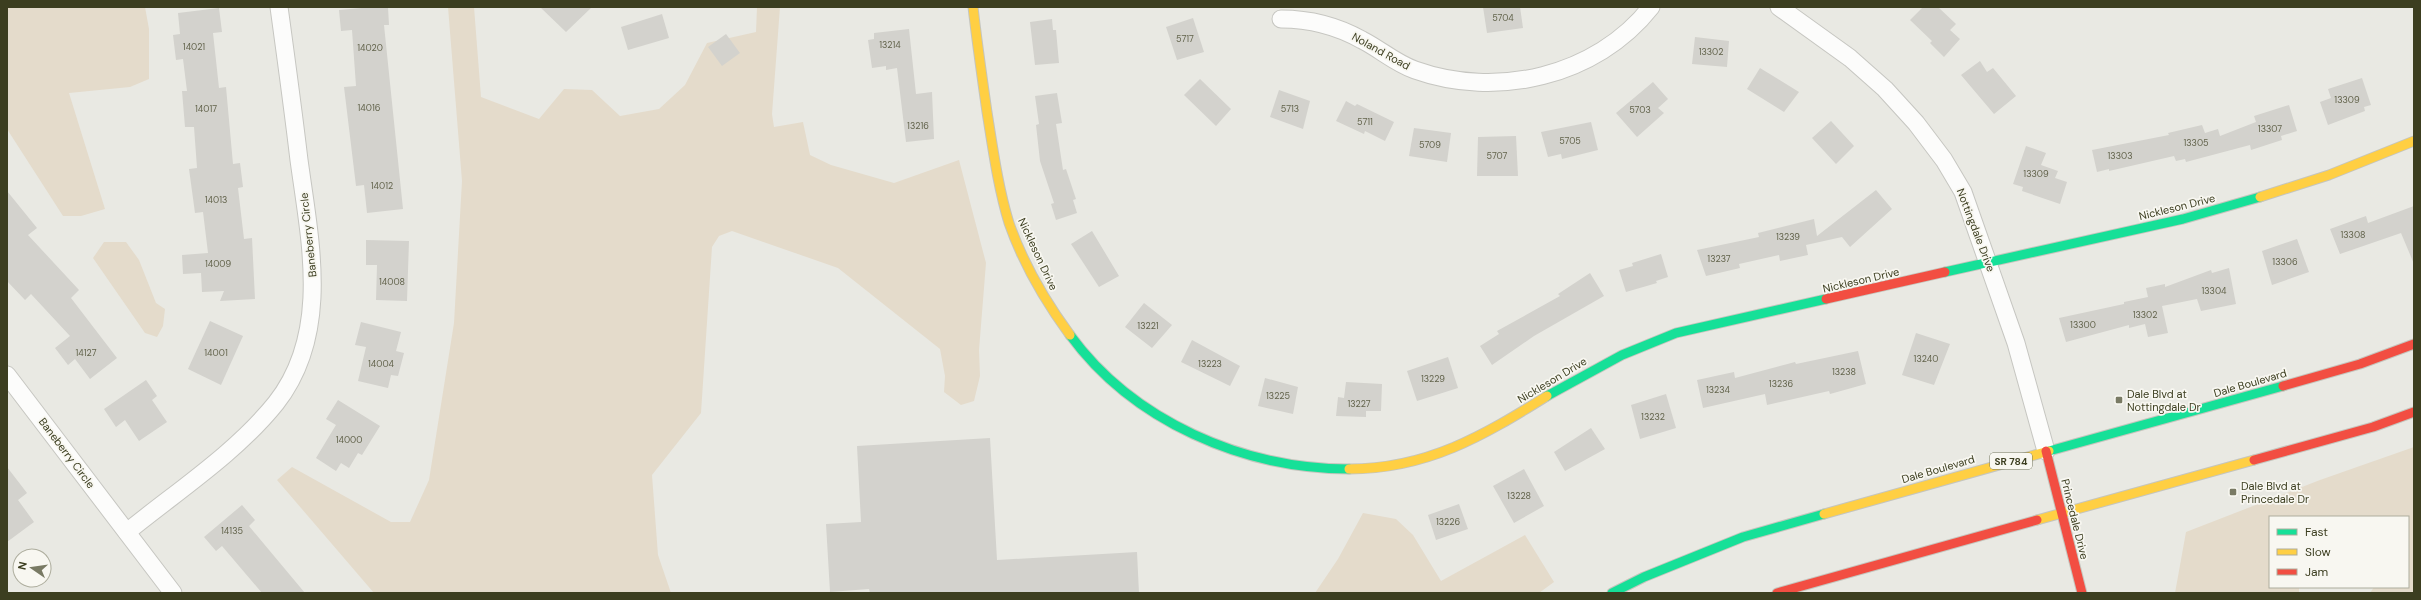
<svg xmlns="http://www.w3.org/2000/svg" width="2421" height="600" viewBox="0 0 2421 600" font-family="'DM Sans',sans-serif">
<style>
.green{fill:#e4dbcb}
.building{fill:#d3d2cd}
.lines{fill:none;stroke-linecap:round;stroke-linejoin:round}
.street-casing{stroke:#c6c6c1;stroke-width:19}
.fast-casing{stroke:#c5c5bd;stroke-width:11}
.slow-casing{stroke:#c5c5bd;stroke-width:11}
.jam-casing{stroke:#c5c5bd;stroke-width:11}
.street{stroke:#fcfcfb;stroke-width:17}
.fast{stroke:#16e098;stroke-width:9}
.slow{stroke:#ffcf43;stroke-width:9}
.jam{stroke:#f24e42;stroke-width:9}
.poi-dot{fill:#797a64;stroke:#f8f7f1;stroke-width:1.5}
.labels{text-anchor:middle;stroke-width:3.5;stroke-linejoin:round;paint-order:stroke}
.number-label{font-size:9px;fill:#62634b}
.shield{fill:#f8f7f1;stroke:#74765f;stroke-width:1}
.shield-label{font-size:10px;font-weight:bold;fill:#3c3e20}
.street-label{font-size:11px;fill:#3c3e20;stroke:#f8f7f1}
.poi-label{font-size:11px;fill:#3c3e20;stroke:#f8f7f1;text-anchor:start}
</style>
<rect width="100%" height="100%" fill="#e9e9e3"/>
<!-- green -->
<g class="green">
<polygon points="7,7 145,7 149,29 149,79 130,87 69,93 105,209 81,216 63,216 7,129"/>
<polygon points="448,7 474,7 481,97 539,119 564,89 592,90 620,116 659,109 685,85 707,43 756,32 757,7 780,7 772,114 774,127 803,122 810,155 831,165 894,183 959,160 986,263 979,350 980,376 974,401 961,405 944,392 945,376 940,349 838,268 732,231 719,236 712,247 701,413 652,475 658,555 671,593 374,593 277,480 292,467 391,522 410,522 429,480 454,323 462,181"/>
<polygon points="104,242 126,242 139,260 156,303 165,309 163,326 157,337 145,333 93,258"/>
<polygon points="2414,447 2414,593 2370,593 2374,587 2408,587 2408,517 2270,517 2270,587 2299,587 2299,593 2175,593 2186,532 2320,480"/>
<polygon points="1363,513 1396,519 1413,535 1441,581 1525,535 1554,582 1539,593 1315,593 1338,559"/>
</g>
<!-- building -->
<g class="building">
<polygon points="373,7 388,7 389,25 384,25 403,209 367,213 364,185 356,186 344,87 356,86 352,30 341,31 339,10"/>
<polygon points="540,7 592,7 566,32"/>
<polygon points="1483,7 1520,7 1523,28 1487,33"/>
<polygon points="1923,7 1938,7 1956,24 1950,30 1960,39 1944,57 1930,43 1932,41 1910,20"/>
<polygon points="219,8 222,32 213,33 219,88 226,87 233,164 240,163 243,187 238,188 244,239 252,238 255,299 220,301 224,291 202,292 201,273 183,274 182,255 208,253 203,212 195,213 189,169 197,168 194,127 185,127 182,91 187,91 183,59 176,60 173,35 180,34 178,13"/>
<polygon points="662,14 669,38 628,50 621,27"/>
<polygon points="1193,18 1204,52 1177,60 1166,27"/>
<polygon points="1052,19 1053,30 1056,30 1059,63 1035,65 1030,22"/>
<polygon points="909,29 916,94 932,92 934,139 906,142 897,68 886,70 886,66 872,68 868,40 874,39 874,33"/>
<polygon points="726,34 740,53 722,66 708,47"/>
<polygon points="1695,37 1729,41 1727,67 1692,64"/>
<polygon points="1980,61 1987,72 1993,68 2016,96 1994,114 1961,75"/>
<polygon points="1760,68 1799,92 1784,112 1747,89"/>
<polygon points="2362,78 2371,105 2364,107 2365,111 2328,125 2320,102 2331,98 2328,89"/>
<polygon points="1200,79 1231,109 1216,126 1184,95"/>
<polygon points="1653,82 1668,99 1658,108 1664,113 1637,137 1616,113"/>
<polygon points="1279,90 1310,101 1303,129 1270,117"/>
<polygon points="1057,93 1062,123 1056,124 1063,170 1066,169 1076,199 1073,200 1077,213 1056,220 1051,204 1054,203 1040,161 1036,125 1039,124 1035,96"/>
<polygon points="1346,101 1355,106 1357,104 1394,122 1385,141 1365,131 1364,134 1336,121"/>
<polygon points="2289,105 2297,131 2281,136 2282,140 2251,150 2250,145 2186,162 2185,159 2176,161 2174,156 2109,171 2109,169 2097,172 2092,150 2169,135 2168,133 2202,125 2205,133 2218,129 2220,136 2256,122 2254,116"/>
<polygon points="1831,121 1854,146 1836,164 1812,138"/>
<polygon points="1591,122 1598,150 1562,159 1561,154 1548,157 1541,132"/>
<polygon points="1414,128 1451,133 1447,162 1409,156"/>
<polygon points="1516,136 1518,176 1477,176 1478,137"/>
<polygon points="2026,146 2046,153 2041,165 2058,171 2055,178 2067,182 2060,204 2022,191 2023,187 2013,184"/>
<polygon points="1876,190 1892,209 1850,247 1842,237 1806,245 1808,255 1780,261 1779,255 1739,264 1740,268 1706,276 1697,250 1759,237 1758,233 1814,219 1817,236"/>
<polygon points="7,191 37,228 28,235 79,290 71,298 117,358 90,379 75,359 68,365 55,348 70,336 31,294 25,300 7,281"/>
<polygon points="2414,206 2414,264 2401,233 2340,254 2330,229 2366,216 2368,223"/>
<polygon points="1092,231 1119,276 1099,287 1071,244"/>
<polygon points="2297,239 2309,272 2272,285 2262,251"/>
<polygon points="366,240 409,241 407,301 376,300 377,265 366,265"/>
<polygon points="1661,254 1668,277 1656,281 1657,283 1626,292 1619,270 1633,266 1632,263"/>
<polygon points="2229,268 2236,304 2201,311 2197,299 2162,306 2168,333 2148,337 2145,324 2129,328 2129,325 2066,342 2059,318 2124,304 2124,302 2148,297 2146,288 2165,284 2165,287 2211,270 2212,273"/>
<polygon points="1590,273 1604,296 1534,336 1492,365 1480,346 1499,334 1497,331 1560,296 1558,294"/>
<polygon points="1144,303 1172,325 1152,348 1125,327"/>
<polygon points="210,321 243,336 221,385 188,369"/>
<polygon points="361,322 401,332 396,351 404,353 398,376 391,375 388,388 358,381 366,347 355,345"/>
<polygon points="1916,333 1950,344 1934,385 1902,375"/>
<polygon points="1192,340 1240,366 1230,386 1181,362"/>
<polygon points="1858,351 1866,384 1830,394 1829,391 1767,405 1765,394 1703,408 1697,380 1734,372 1735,378 1795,362 1796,364"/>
<polygon points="1448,357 1458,388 1417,401 1407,371"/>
<polygon points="1265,378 1298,387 1293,414 1258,406"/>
<polygon points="146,380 157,396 152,400 167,422 139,441 125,420 116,427 104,409"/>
<polygon points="1346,382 1382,384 1381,411 1366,411 1366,417 1336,416 1338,397 1344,398"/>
<polygon points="1666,394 1676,428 1640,439 1631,405"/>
<polygon points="338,400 380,426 362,455 358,453 349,468 341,463 336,471 316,458 336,425 326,419"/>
<polygon points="1591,428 1605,449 1565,471 1554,452"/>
<polygon points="990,438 997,560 1137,552 1139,593 870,593 869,589 830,592 826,524 861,522 857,446"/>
<polygon points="7,467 27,493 18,500 34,522 7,542"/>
<polygon points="1524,469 1544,506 1514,523 1493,486"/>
<polygon points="1459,504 1468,529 1436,540 1428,515"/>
<polygon points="242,505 255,520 249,526 305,593 262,593 222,546 216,551 204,537"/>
</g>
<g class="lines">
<defs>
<g id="street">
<polyline points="1779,7 1850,58 1885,89 1916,123 1944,160 1963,192 2016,343 2046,451"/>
<path d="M 1281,19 C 1310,19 1337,26 1362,40 C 1380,49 1395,63 1415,70 C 1496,99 1596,77 1651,7"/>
<polyline points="7,375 173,593"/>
<path d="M 127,532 C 176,492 236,453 276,403 C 331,333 310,241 299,160 C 293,109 286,58 279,7"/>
</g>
<g id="fast">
<polyline points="1945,272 2183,219 2260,197"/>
<path d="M 1070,335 C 1133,421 1243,469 1349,469"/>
<polyline points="1547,396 1622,355 1676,333 1826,299"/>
<polyline points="2049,451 2283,386"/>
<polyline points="1612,593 1644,577 1743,537 1824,514"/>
</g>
<g id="slow">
<path d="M 973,7 C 977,42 982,77 987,112 C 993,149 998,187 1009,223 C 1023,263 1045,301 1070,335"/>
<polyline points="2260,197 2329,175 2414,141"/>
<path d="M 1349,469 C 1427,469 1483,436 1547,396"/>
<polyline points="1824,514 2049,451"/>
<polyline points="2037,520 2254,460"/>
</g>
<g id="jam">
<polyline points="1826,299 1945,272"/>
<polyline points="2283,386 2360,364 2414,344"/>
<polyline points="2046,451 2082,593"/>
<polyline points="2254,460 2373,427 2414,412"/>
<polyline points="1777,593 2037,520"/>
</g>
</defs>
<!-- street casing -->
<use href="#street" class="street-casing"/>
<!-- fast casing -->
<use href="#fast" class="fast-casing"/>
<!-- slow casing -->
<use href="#slow" class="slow-casing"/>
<!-- jam casing -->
<use href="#jam" class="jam-casing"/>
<!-- street -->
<use href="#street" class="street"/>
<!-- fast -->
<use href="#fast" class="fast"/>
<!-- slow -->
<use href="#slow" class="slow"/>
<!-- jam -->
<use href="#jam" class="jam"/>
</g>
<!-- markers -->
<g class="poi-dot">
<rect x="2115" y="396" width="8" height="8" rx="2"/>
<rect x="2229" y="488" width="8" height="8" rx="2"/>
</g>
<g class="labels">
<!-- number labels -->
<g class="number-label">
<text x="1503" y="21">5704</text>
<text x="1185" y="42">5717</text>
<text x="890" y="48">13214</text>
<text x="194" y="50">14021</text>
<text x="370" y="51">14020</text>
<text x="1711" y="55">13302</text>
<text x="2347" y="103">13309</text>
<text x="369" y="111">14016</text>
<text x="206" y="112">14017</text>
<text x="1290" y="112">5713</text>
<text x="1640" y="113">5703</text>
<text x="1365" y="125">5711</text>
<text x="918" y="129">13216</text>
<text x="2270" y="132">13307</text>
<text x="1570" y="144">5705</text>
<text x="2196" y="146">13305</text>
<text x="1430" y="148">5709</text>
<text x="1497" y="159">5707</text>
<text x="2120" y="159">13303</text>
<text x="2036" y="177">13309</text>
<text x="382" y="189">14012</text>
<text x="216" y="203">14013</text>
<text x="2353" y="238">13308</text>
<text x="1788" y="240">13239</text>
<text x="1719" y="262">13237</text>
<text x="2285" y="265">13306</text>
<text x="218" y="267">14009</text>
<text x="392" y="285">14008</text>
<text x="2214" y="294">13304</text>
<text x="2145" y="318">13302</text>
<text x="2083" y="328">13300</text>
<text x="1148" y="329">13221</text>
<text x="86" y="356">14127</text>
<text x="216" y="356">14001</text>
<text x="1926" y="362">13240</text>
<text x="381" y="367">14004</text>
<text x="1210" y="367">13223</text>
<text x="1844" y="375">13238</text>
<text x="1433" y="382">13229</text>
<text x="1781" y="387">13236</text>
<text x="1718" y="393">13234</text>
<text x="1278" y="399">13225</text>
<text x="1359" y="407">13227</text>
<text x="1653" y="420">13232</text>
<text x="349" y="443">14000</text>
<text x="1519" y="499">13228</text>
<text x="1448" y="525">13226</text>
<text x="232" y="534">14135</text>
</g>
<!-- shield labels -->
<rect class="shield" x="1990" y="453" width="42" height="16" rx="3"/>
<g class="shield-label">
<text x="2011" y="465">SR 784</text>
</g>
<!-- street labels -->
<g class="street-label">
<text transform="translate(1381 51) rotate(29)" y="4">Noland Road</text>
<text transform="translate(2177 207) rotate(-14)" y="4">Nickleson Drive</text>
<text transform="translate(1976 230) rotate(69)" y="4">Nottingdale Drive</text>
<text transform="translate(308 235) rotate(-96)" y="4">Baneberry Circle</text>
<text transform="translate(1038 254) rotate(65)" y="4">Nickleson Drive</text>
<text transform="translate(1861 280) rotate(-13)" y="4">Nickleson Drive</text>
<text transform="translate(1552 380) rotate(-31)" y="4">Nickleson Drive</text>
<text transform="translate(2250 383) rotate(-16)" y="4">Dale Boulevard</text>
<text transform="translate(67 453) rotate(53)" y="4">Baneberry Circle</text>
<text transform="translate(1938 469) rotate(-16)" y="4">Dale Boulevard</text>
<text transform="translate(2075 519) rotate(76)" y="4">Princedale Drive</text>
</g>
<!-- poi labels -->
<g class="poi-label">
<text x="2127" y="398">Dale Blvd at<tspan x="2127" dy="13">Nottingdale Dr</tspan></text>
<text x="2241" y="490">Dale Blvd at<tspan x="2241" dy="13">Princedale Dr</tspan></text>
</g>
</g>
<!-- border -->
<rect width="2421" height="600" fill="none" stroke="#3c3e20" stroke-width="16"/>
<!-- legend -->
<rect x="2269" y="516" width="140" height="72" fill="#f8f7f1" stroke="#adad9d"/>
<rect x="2277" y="529" width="20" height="6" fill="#16e098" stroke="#adad9d"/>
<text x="2305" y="536" font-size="12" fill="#3c3e20">Fast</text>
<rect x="2277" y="549" width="20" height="6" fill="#ffcf43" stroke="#adad9d"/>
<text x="2305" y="556" font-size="12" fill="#3c3e20">Slow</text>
<rect x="2277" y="569" width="20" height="6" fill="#f24e42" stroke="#adad9d"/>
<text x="2305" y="576" font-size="12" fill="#3c3e20">Jam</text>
<!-- north arrow -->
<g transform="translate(32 568) rotate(283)"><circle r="19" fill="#f8f7f1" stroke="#adad9d"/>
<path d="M0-3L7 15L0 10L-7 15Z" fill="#797a64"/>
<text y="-6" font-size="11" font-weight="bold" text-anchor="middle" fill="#3c3e20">N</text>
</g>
</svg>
